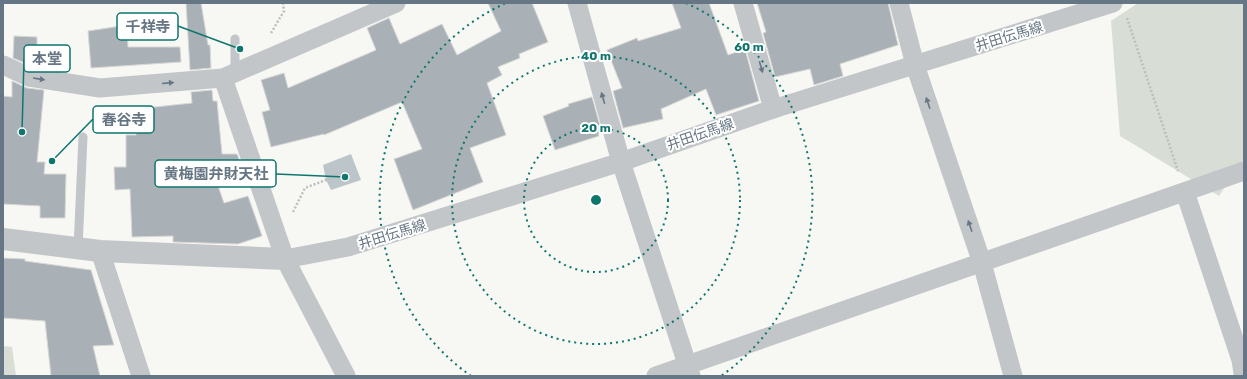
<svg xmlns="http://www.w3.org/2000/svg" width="1247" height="379" viewBox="0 0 1247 379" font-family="Rubik,'Noto Sans JP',sans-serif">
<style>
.green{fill:#d8ded5}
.water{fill:#bcc6ca}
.building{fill:#a9b1b6;stroke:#d8d8d6}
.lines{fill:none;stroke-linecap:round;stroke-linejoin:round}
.path{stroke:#bcbec0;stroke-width:2.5;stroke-dasharray:2 2;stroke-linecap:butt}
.service{stroke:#c2c6c9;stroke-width:9}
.minor{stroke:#c2c6c9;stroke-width:19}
.tertiary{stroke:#c2c6c9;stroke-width:22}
.oneway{fill:#677684}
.ring{fill:none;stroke:#0f766e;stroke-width:2;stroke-dasharray:2 4}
.labels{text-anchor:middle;stroke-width:4;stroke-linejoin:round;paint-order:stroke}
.street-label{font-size:14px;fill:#677684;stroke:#fff}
.centre{fill:#0f766e;stroke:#fff;stroke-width:2}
.ring-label{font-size:12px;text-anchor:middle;font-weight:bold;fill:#0f766e;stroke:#fff;stroke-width:4;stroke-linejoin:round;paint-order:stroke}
.leader{fill:none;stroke:#0f766e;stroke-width:1.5}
.callout-dot{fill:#0f766e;stroke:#fff;stroke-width:1.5}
.callout{fill:#fff;stroke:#0f766e;stroke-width:1.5}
.callout-label{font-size:15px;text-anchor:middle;font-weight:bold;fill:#677684}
</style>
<rect width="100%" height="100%" fill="#f7f7f4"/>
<!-- green -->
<g class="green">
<polygon points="1138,3 1244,3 1244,159 1219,196 1120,136 1111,21"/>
<polygon points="3,346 12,347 16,376 3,376"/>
</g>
<!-- water -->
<polygon class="water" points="351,154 361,180 331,190 326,180 323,165"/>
<!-- building -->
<g class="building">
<polygon points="186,3 201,3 208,45 210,45 211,68 190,70"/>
<polygon points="488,3 532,3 548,42 519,54 520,58 498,67 502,75 487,83 506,135 470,148 483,182 413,210 394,159 422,149 402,102 324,135 324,134 271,147 262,112 270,110 261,80 284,73 288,88 376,50 367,28 389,18 400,44 442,24 457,55 501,31"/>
<polygon points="672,3 709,3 728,55 745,49 759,101 716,115 706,89 661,109 663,119 623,128 613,91 622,88 607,50 637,38 638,41 681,28"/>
<polygon points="757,3 888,3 898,45 840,64 843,76 814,85 810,69 775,77 763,33 766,32"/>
<polygon points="127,25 128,47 180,47 181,62 91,68 88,31"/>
<polygon points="14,36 37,37 37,53 65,53 65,71 32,66 13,58"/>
<polygon points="12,81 27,88 44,90 37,162 45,162 44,174 66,174 65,218 40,218 40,206 3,204 3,96 12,97"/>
<polygon points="212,90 213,101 217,101 222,154 237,154 239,159 240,170 216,180 224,203 248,196 262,236 238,244 173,242 173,236 132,237 130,189 115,190 114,167 126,167 126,135 136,135 137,106 155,107 192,103 191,92"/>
<polygon points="592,97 602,133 598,134 599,136 555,150 543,116 569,106 568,104"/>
<polygon points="3,258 25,259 25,261 91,270 114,345 93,346 100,376 51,376 45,321 3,318"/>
</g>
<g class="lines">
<!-- path -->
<g class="path">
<polyline points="1127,18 1178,171"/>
<polyline points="271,33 284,11 283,3"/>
<polyline points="293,212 305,188 326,180 337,174"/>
</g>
<!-- service -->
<g class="service">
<polyline points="235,39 235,73"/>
<polyline points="78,248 83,137"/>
</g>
<!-- minor -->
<g class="minor">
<polyline points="577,3 621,162 691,376"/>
<polyline points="743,3 773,109"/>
<polyline points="899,3 915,65 982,263 1013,376"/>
<polyline points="3,65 29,77 100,88 223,78 396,3"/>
<polyline points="223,78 285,259 346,376"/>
<polyline points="1185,192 1241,360 1243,373 1243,376"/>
<polyline points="100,251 141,376"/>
<polyline points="285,259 348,247 621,162 773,109 1113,3"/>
<polyline points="656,376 1244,171"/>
</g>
<!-- tertiary -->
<polyline class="tertiary" points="3,239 100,251 285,259"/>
</g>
<!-- one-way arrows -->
<defs><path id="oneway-solid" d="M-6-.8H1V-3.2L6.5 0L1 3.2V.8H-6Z"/></defs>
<g class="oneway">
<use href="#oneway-solid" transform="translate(761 67) rotate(74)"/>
<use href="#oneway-solid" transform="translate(39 79) rotate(9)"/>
<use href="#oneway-solid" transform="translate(168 83) rotate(-5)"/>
<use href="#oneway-solid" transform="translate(603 98) rotate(-106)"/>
<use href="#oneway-solid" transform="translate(928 103) rotate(-109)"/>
<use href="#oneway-solid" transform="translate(970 226) rotate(-109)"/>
</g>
<!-- distance rings -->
<g class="ring">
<circle cx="596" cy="200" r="72"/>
<circle cx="596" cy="200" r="144"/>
<path d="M471 376A216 216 0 0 1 506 3M686 3A216 216 0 0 1 721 376"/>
</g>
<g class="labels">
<!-- street labels -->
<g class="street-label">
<text transform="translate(1009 36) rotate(-17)" y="5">井田伝馬線</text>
<text transform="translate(700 134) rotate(-19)" y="5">井田伝馬線</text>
<text transform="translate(392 234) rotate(-17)" y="5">井田伝馬線</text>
</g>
</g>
<circle cx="596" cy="200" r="6" class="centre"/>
<g class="ring-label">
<text x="749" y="51">60 m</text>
<text x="596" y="60">40 m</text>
<text x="596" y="132">20 m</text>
</g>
<!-- callouts -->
<path class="leader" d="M240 49L178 26M22 132L24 59M52 161L93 119M345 177L276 174"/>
<g class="callout-dot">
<circle cx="240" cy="49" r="4"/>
<circle cx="22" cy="132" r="4"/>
<circle cx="52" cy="161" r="4"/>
<circle cx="345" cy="177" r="4"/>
</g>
<g class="callout">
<rect x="117" y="13" width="61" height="27" rx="4"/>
<rect x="24" y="45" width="46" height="27" rx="4"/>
<rect x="93" y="106" width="61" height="27" rx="4"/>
<rect x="155" y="160" width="121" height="27" rx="4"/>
</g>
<g class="callout-label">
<text x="148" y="32">千祥寺</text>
<text x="47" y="64">本堂</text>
<text x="124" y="125">春谷寺</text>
<text x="216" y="179">黄梅園弁財天社</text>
</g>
<!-- border -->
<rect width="1247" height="379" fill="none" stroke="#677684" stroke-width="8"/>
</svg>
